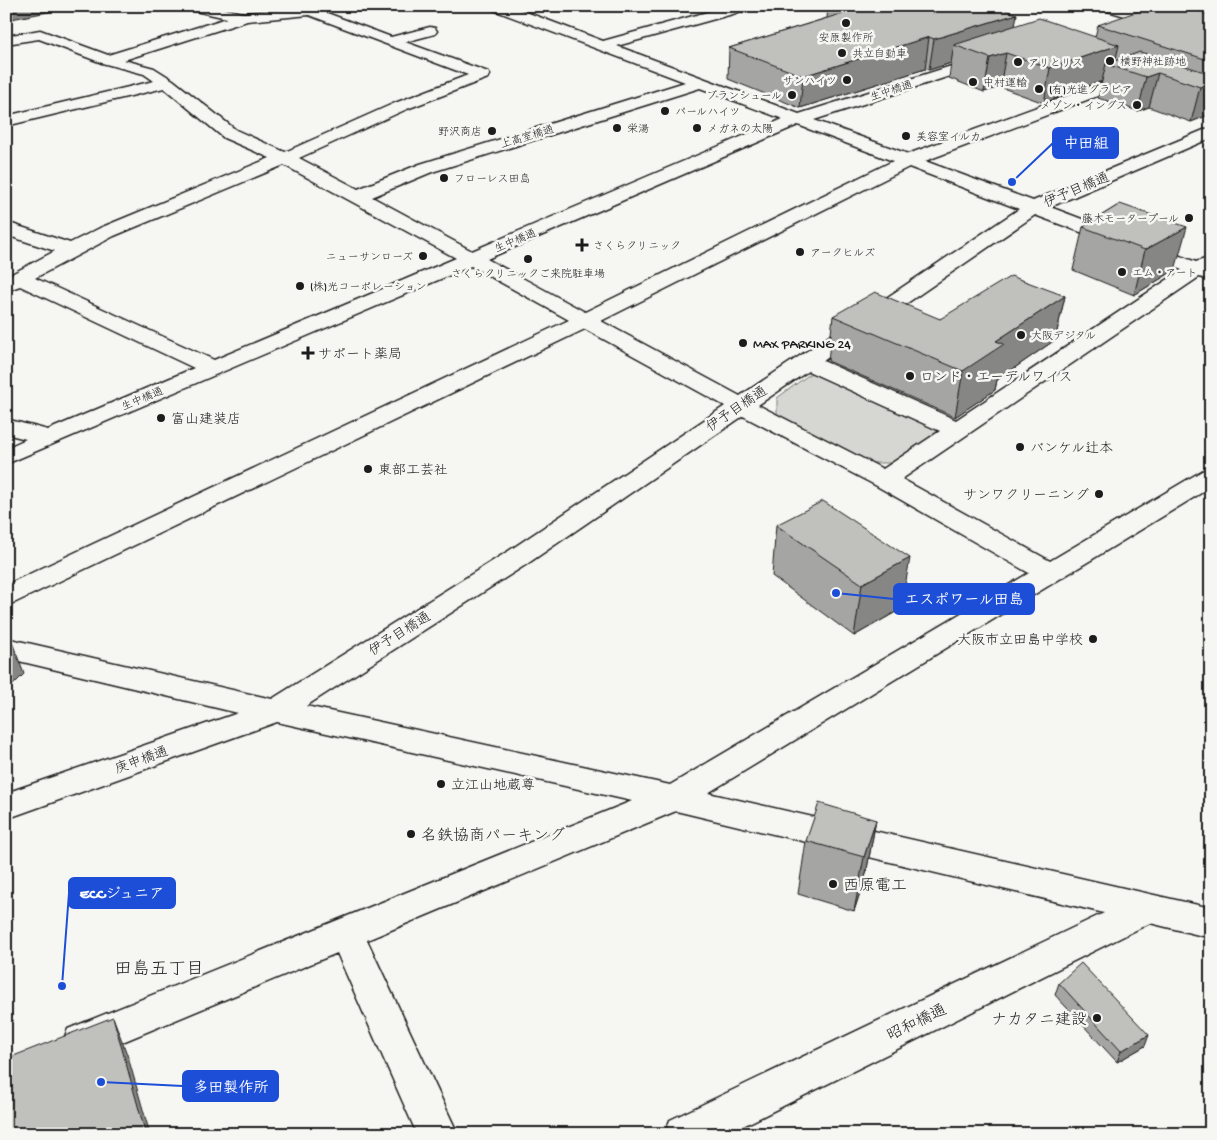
<svg xmlns="http://www.w3.org/2000/svg" width="1217" height="1140" viewBox="0 0 1217 1140" font-family="'Gochi Hand','Klee One',sans-serif">
<style>
.green{fill:#d6d6d2;stroke:#797977}
.lines{fill:none;stroke-linecap:round;stroke-linejoin:round}
.minor-casing{stroke:#1c1c1c;stroke-width:3}
.minor{fill:#f6f6f2;fill-rule:evenodd}
.wall{fill:#a5a5a3;stroke:#1c1c1c}
.shaded-wall{fill:#868684;stroke:#1c1c1c}
.building{fill:#c0c0bd;stroke:#1c1c1c}
.poi-dot{fill:#1c1c1c;stroke:#f6f6f2;stroke-width:2}
.labels{text-anchor:middle;stroke-width:5;stroke-linejoin:round;paint-order:stroke}
.far-poi-label{font-size:11px;fill:#1c1c1c;stroke:#f6f6f2;text-anchor:start}
.far-street-label{font-size:11px;fill:#1c1c1c;stroke:#f6f6f2}
.street-label{font-size:14px;fill:#1c1c1c;stroke:#f6f6f2}
.poi-label{font-size:14px;fill:#1c1c1c;stroke:#f6f6f2;text-anchor:start}
.near-poi-label{font-size:16px;fill:#1c1c1c;stroke:#f6f6f2;text-anchor:start}
.near-street-label{font-size:16px;fill:#1c1c1c;stroke:#f6f6f2}
.near-neighbourhood-label{font-size:18px;fill:#1c1c1c;stroke:#f6f6f2}
.leader{fill:none;stroke:#1d4ed8;stroke-width:2}
.callout-dot{fill:#1d4ed8;stroke:#f6f6f2;stroke-width:2}
.callout{fill:#1d4ed8;stroke:#1d4ed8;stroke-width:2}
.callout-label{font-size:15px;text-anchor:middle;font-weight:bold;fill:#fff}
</style>
<rect width="100%" height="100%" fill="#f6f6f2"/>
<filter id="ink" filterUnits="userSpaceOnUse"><feTurbulence type="fractalNoise" baseFrequency=".02" numOctaves="2"/><feDisplacementMap in="SourceGraphic" scale="10" xChannelSelector="R" yChannelSelector="G"/><feConvolveMatrix kernelMatrix="1 2 1 2 8 2 1 2 1" color-interpolation-filters="sRGB"/></filter>
<g filter="url(#ink)">
<!-- green -->
<polygon class="green" points="814,371 935,425 938,432 892,463 866,463 777,414 777,398"/>
<g class="lines">
<defs>
<g id="minor">
<path d="M 184,6 L 212,6 L 243,13 L 311,7 L 391,37 L 430,27 L 435,28 L 437,31 L 435,34 L 405,42 L 488,72 L 490,75 L 488,78 L 407,109 L 299,158 L 358,189 L 420,164 L 685,82 L 491,9 L 489,6 L 510,6 L 603,41 L 729,6 L 753,6 L 751,9 L 617,46 L 799,114 L 980,57 L 990,57 L 993,60 L 990,63 L 814,120 L 908,154 L 1125,75 L 1137,75 L 1139,78 L 1137,81 L 925,161 L 1033,201 L 1211,127 L 1211,138 L 1050,207 L 1196,262 L 1211,257 L 1211,280 L 1199,277 L 902,479 L 1050,561 L 1202,471 L 1211,468 L 1211,487 L 708,793 L 1211,908 L 1211,938 L 1150,923 L 727,1134 L 665,1134 L 670,1120 L 1104,913 L 676,811 L 367,940 L 458,1134 L 417,1134 L 337,953 L 96,1053 L 82,1058 L 68,1053 L 63,1041 L 68,1029 L 632,801 L 277,722 L 6,819 L 6,793 L 238,713 L 6,658 L 6,638 L 272,699 L 507,552 L 725,406 L 585,329 L 16,602 L 6,605 L 6,585 L 569,320 L 471,266 L 6,464 L 6,448 L 26,439 L 6,434 L 6,419 L 48,430 L 194,368 L 20,286 L 6,291 L 6,277 L 55,251 L 6,235 L 6,222 L 70,243 L 100,228 L 270,158 L 224,138 L 164,88 L 6,126 L 6,116 L 154,81 L 144,74 L 102,63 L 39,39 L 6,44 L 6,36 L 40,30 L 108,55 L 227,18 L 186,9 ZM 309,15 L 468,75 L 395,103 L 285,152 L 236,130 L 173,80 L 154,68 L 124,60 L 247,21 ZM 700,88 L 783,119 L 472,251 L 372,197 L 432,172 ZM 798,125 L 893,161 L 585,312 L 487,259 ZM 284,165 L 456,258 L 214,360 L 35,278 L 114,236 ZM 909,167 L 1019,209 L 740,396 L 601,321 ZM 1035,215 L 1182,270 L 956,420 L 823,361 ZM 808,371 L 940,431 L 883,469 L 758,405 ZM 743,416 L 875,485 L 1029,573 L 670,785 L 306,706 L 527,564 Z"/>
<polygon points="1099,6 1122,6 1171,21 1173,24 1171,27 1166,28 1101,9"/>
</g>
</defs>
<!-- minor casing -->
<use href="#minor" class="minor-casing"/>
<!-- minor -->
<use href="#minor" class="minor"/>
</g>
<!-- wall -->
<g class="wall">
<polygon points="828,6 994,6 1015,26 1095,37 1098,25 1182,7 1182,6 1211,6 1211,114 1191,122 1149,107 1138,111 1098,98 1102,81 1044,103 1000,87 984,92 949,78 951,63 929,70 925,69 800,108 728,79 729,48 827,18"/>
<polygon points="1120,204 1175,270 1134,295 1073,270 1083,227"/>
<polygon points="1065,296 1055,340 997,380 995,390 955,417 828,361 833,316 940,319"/>
<polygon points="776,525 901,609 854,636 772,576"/>
<polygon points="876,820 866,874 854,911 798,894 806,841"/>
<polygon points="1059,983 1145,1046 1117,1062 1055,995"/>
</g>
<!-- shaded-wall -->
<g class="shaded-wall">
<polygon points="6,6 69,6 69,8 6,20"/>
<polygon points="848,6 910,6 846,28"/>
<polygon points="1017,14 1012,44 954,45 951,63 929,70 934,39"/>
<polygon points="929,37 925,69 800,108 803,76"/>
<polygon points="1119,45 1114,67 1106,64 1102,81 1044,103 1050,68"/>
<polygon points="1006,53 1000,87 984,92 990,58"/>
<polygon points="1158,73 1149,107 1138,111 1146,77"/>
<polygon points="1211,83 1211,114 1191,122 1200,87"/>
<polygon points="1187,227 1175,270 1134,295 1145,250"/>
<polygon points="1065,296 1055,340 997,380 995,390 955,417 963,371 996,341"/>
<polygon points="910,558 901,609 854,636 862,584"/>
<polygon points="12,642 24,674 6,692 6,648"/>
<polygon points="876,820 866,874 854,911 864,857"/>
<polygon points="113,1017 128,1057 150,1134 139,1134"/>
<polygon points="6,1030 8,1040 6,1041"/>
<polygon points="1149,1035 1145,1046 1117,1062 1121,1051"/>
</g>
<!-- building -->
<g class="building">
<polygon points="867,6 994,6 1017,14 934,39 929,37 803,76 729,48"/>
<polygon points="1153,6 1178,6 1211,15 1211,61 1098,25"/>
<polygon points="1039,18 1119,45 1050,68 1006,53 990,58 954,45"/>
<polygon points="1140,52 1211,74 1211,83 1200,87 1158,73 1146,77 1106,64"/>
<polygon points="1120,204 1187,227 1145,250 1083,227"/>
<polygon points="1011,276 1065,296 996,341 1004,344 963,371 833,316 875,292 940,319"/>
<polygon points="823,501 910,558 862,584 776,525"/>
<polygon points="6,641 12,642 6,648"/>
<polygon points="819,803 876,820 864,857 806,841"/>
<polygon points="1081,963 1149,1035 1121,1051 1059,983"/>
<polygon points="113,1017 145,1131 139,1134 6,1134 6,1059"/>
</g>
</g>
<!-- markers -->
<g class="poi-dot">
<circle cx="846" cy="23" r="5"/>
<circle cx="842" cy="53" r="5"/>
<circle cx="1110" cy="61" r="5"/>
<circle cx="1018" cy="62" r="5"/>
<circle cx="847" cy="80" r="5"/>
<circle cx="973" cy="82" r="5"/>
<circle cx="1039" cy="89" r="5"/>
<circle cx="792" cy="95" r="5"/>
<circle cx="1137" cy="105" r="5"/>
<circle cx="665" cy="111" r="5"/>
<circle cx="617" cy="128" r="5"/>
<circle cx="697" cy="128" r="5"/>
<circle cx="492" cy="131" r="5"/>
<circle cx="906" cy="136" r="5"/>
<circle cx="444" cy="178" r="5"/>
<circle cx="1189" cy="218" r="5"/>
<path d="M579.5 237.5h5v5h5v5h-5v5h-5v-5h-5v-5h5z"/>
<circle cx="800" cy="252" r="5"/>
<circle cx="423" cy="256" r="5"/>
<circle cx="528" cy="259" r="5"/>
<circle cx="1122" cy="272" r="5"/>
<circle cx="300" cy="286" r="5"/>
<circle cx="1021" cy="335" r="5"/>
<circle cx="743" cy="343" r="5"/>
<path d="M305.5 345.5h5v5h5v5h-5v5h-5v-5h-5v-5h5z"/>
<circle cx="910" cy="376" r="5"/>
<circle cx="161" cy="418" r="5"/>
<circle cx="1020" cy="447" r="5"/>
<circle cx="368" cy="469" r="5"/>
<circle cx="1099" cy="494" r="5"/>
<circle cx="1093" cy="639" r="5"/>
<circle cx="441" cy="784" r="5"/>
<circle cx="411" cy="834" r="5"/>
<circle cx="833" cy="884" r="5"/>
<circle cx="1097" cy="1018" r="5"/>
</g>
<g class="labels">
<!-- far-poi labels -->
<g class="far-poi-label">
<text x="846" y="41" text-anchor="middle">安原製作所</text>
<text x="852" y="57">共立自動車</text>
<text x="1120" y="65">横野神社跡地</text>
<text x="1028" y="66">アリとリス</text>
<text x="837" y="84" text-anchor="end">サンハイツ</text>
<text x="983" y="86">中村運輸</text>
<text x="1049" y="93">(有)光進グラビア</text>
<text x="782" y="99" text-anchor="end">ブランシュール</text>
<text x="1127" y="109" text-anchor="end">メゾン・イングス</text>
<text x="675" y="115">パールハイツ</text>
<text x="627" y="132">栄湯</text>
<text x="707" y="132">メガネの太陽</text>
<text x="482" y="135" text-anchor="end">野沢商店</text>
<text x="916" y="140">美容室イルカ</text>
<text x="454" y="182">フローレス田島</text>
<text x="1179" y="222" text-anchor="end">藤木モータープール</text>
<text x="593" y="249">さくらクリニック</text>
<text x="810" y="256">アークヒルズ</text>
<text x="413" y="260" text-anchor="end">ニューサンローズ</text>
<text x="1132" y="276">エム・アート</text>
<text x="528" y="277" text-anchor="middle">さくらクリニックご来院駐車場</text>
<text x="310" y="290">(株)光コーポレーション</text>
<text x="1031" y="339">大阪デジタル</text>
</g>
<!-- far-street labels -->
<g class="far-street-label">
<text transform="translate(891 90) rotate(-18)" y="4">生中橋通</text>
<text transform="translate(527 136) rotate(-17)" y="4">上高室橋通</text>
<text transform="translate(515 240) rotate(-23)" y="4">生中橋通</text>
<text transform="translate(142 398) rotate(-23)" y="4">生中橋通</text>
</g>
<!-- street labels -->
<g class="street-label">
<text transform="translate(1076 189) rotate(-23)" y="5">伊予目橋通</text>
<text transform="translate(736 408) rotate(-34)" y="5">伊予目橋通</text>
<text transform="translate(399 633) rotate(-32)" y="5">伊予目橋通</text>
<text transform="translate(141 759) rotate(-20)" y="5">庚申橋通</text>
</g>
<!-- poi labels -->
<g class="poi-label">
<text x="753" y="348">MAX PARKING 24</text>
<text x="318" y="358">サポート薬局</text>
<text x="920" y="381">ロンド・エーデルワイス</text>
<text x="171" y="423">富山建装店</text>
<text x="1030" y="452">バンケル辻本</text>
<text x="378" y="474">東部工芸社</text>
<text x="1089" y="499" text-anchor="end">サンワクリーニング</text>
<text x="1083" y="644" text-anchor="end">大阪市立田島中学校</text>
<text x="451" y="789">立江山地蔵尊</text>
</g>
<!-- near-poi labels -->
<g class="near-poi-label">
<text x="421" y="840">名鉄協商パーキング</text>
<text x="843" y="890">西原電工</text>
<text x="1087" y="1024" text-anchor="end">ナカタニ建設</text>
</g>
<!-- near-street labels -->
<g class="near-street-label">
<text transform="translate(916 1021) rotate(-26)" y="6">昭和橋通</text>
</g>
<!-- near-neighbourhood labels -->
<g class="near-neighbourhood-label">
<text x="159" y="974">田島五丁目</text>
</g>
</g>
<!-- callouts -->
<path class="leader" d="M1012 182L1053 143M836 593L894 599M62 986L69 893M101 1082L183 1086"/>
<g class="callout-dot">
<circle cx="1012" cy="182" r="5"/>
<circle cx="836" cy="593" r="5"/>
<circle cx="62" cy="986" r="5"/>
<circle cx="101" cy="1082" r="5"/>
</g>
<g class="callout">
<rect x="1053" y="128" width="65" height="30" rx="5"/>
<rect x="894" y="584" width="140" height="30" rx="5"/>
<rect x="69" y="878" width="106" height="30" rx="5"/>
<rect x="183" y="1071" width="95" height="30" rx="5"/>
</g>
<g class="callout-label">
<text x="1086" y="148">中田組</text>
<text x="964" y="604">エスポワール田島</text>
<text x="122" y="898">ECCジュニア</text>
<text x="231" y="1092">多田製作所</text>
</g>
<!-- margin -->
<rect width="1217" height="1140" fill="none" stroke="#f6f6f2" stroke-width="25"/>
<rect x="12" y="12" width="1192" height="1115" fill="none" stroke="#1c1c1c" stroke-width="2" filter="url(#ink)"/>
</svg>
